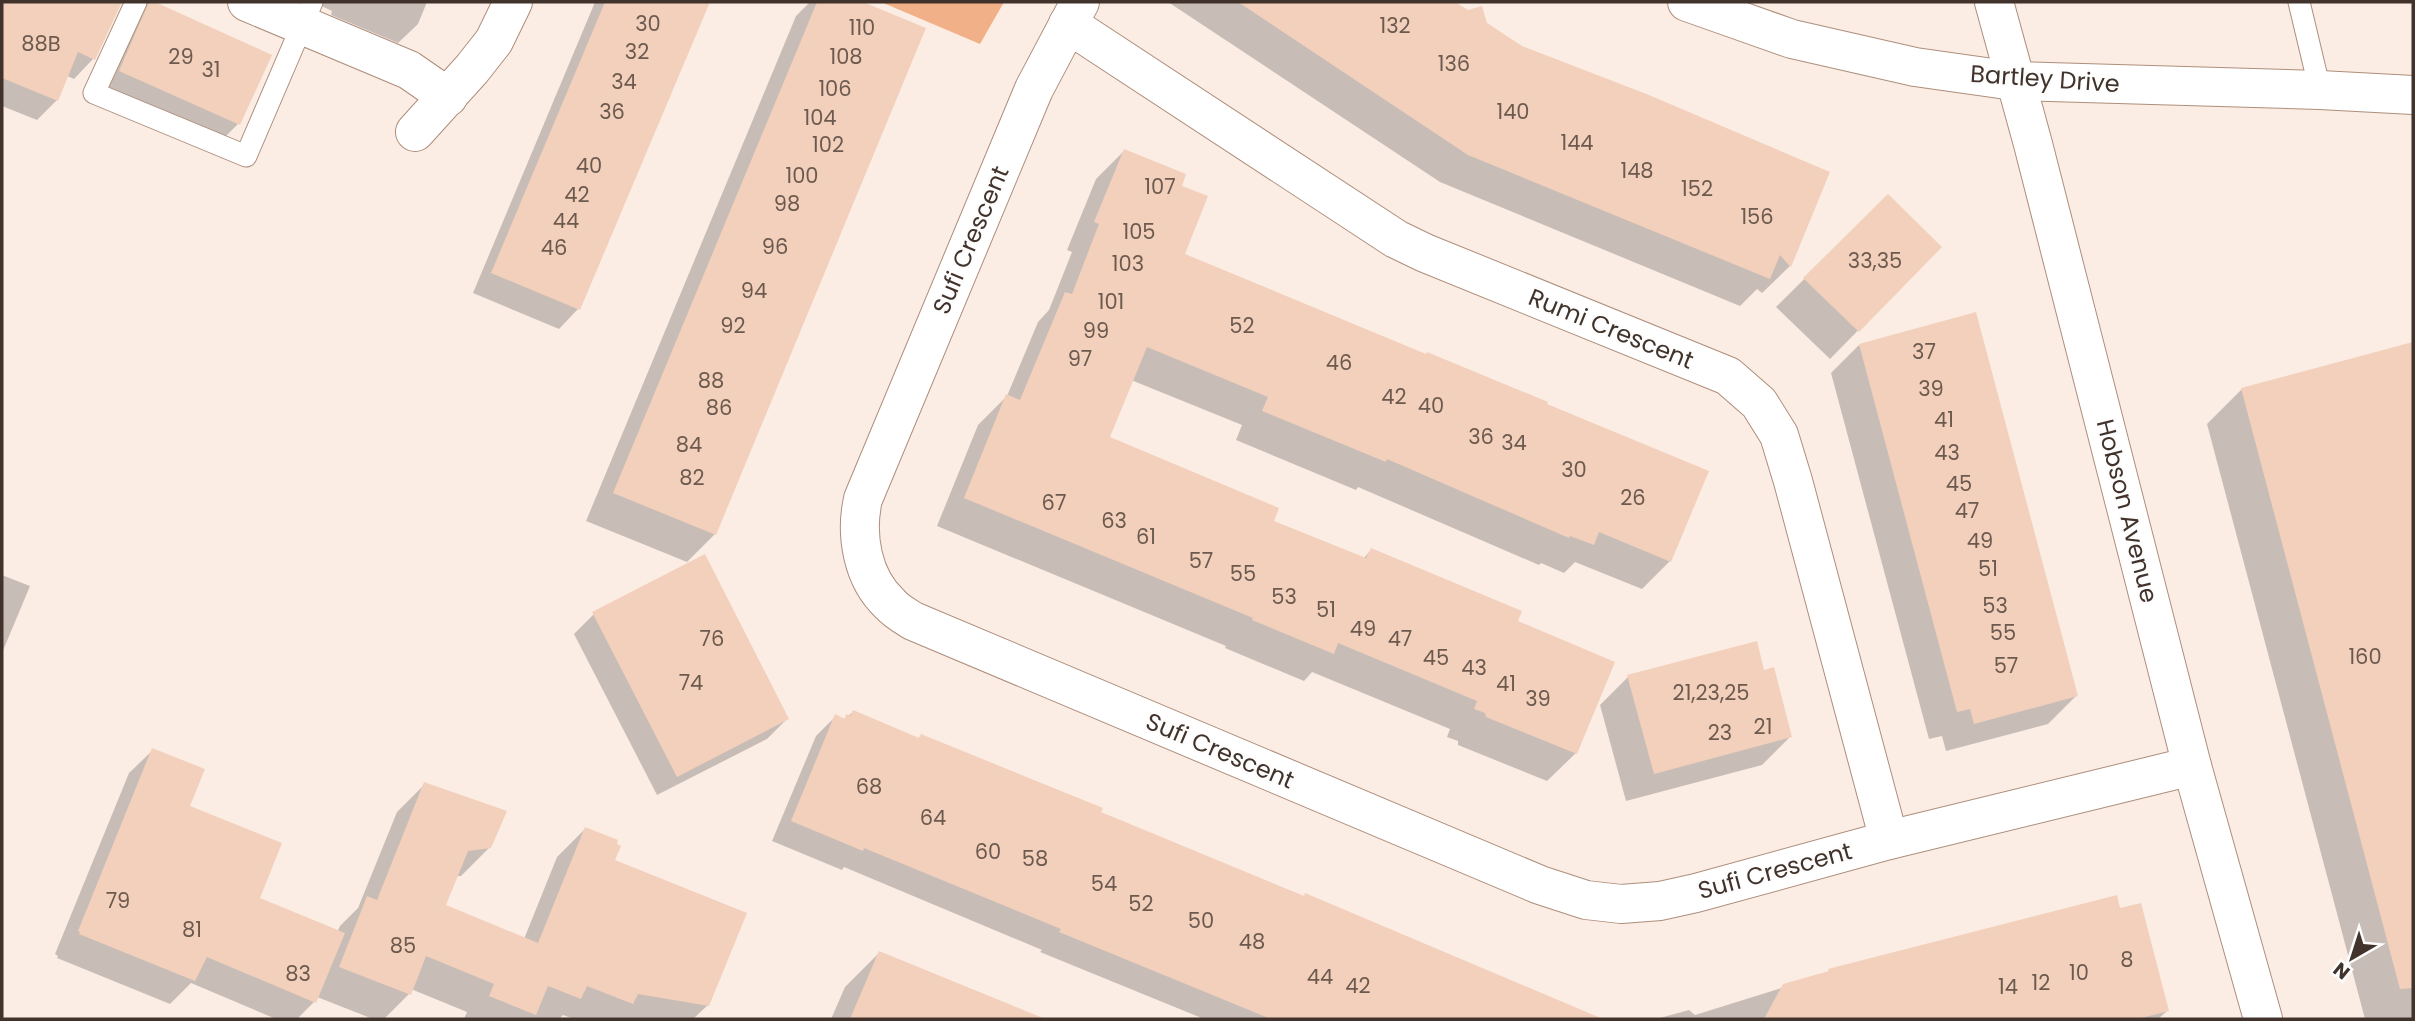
<svg xmlns="http://www.w3.org/2000/svg" width="2415" height="1021" viewBox="0 0 2415 1021" font-family="Poppins,sans-serif">
<style>
.green{fill:#f1b087}
.shadow{fill:#0003}
.building{fill:#f2d0bc}
.lines{fill:none;stroke-linecap:round;stroke-linejoin:round}
.service-casing{stroke:#ae8e7b;stroke-width:23}
.minor-casing{stroke:#ae8e7b;stroke-width:40}
.service{stroke:#fff;stroke-width:21}
.minor{stroke:#fff;stroke-width:38}
.labels{text-anchor:middle;stroke-width:5;stroke-linejoin:round;paint-order:stroke}
.number-label{font-size:21px;fill:#6d5a4f}
.street-label{font-size:24px;fill:#41332b;stroke:#fdfdfd}
</style>
<rect width="100%" height="100%" fill="#fbede4"/>
<!-- green -->
<polygon class="green" points="881,2 1004,2 980,44"/>
<!-- shadow -->
<g class="shadow">
<polygon points="4,2 120,2 93,59 74,79 67,76 57,100 37,120 2,106 2,7"/>
<polygon points="148,2 269,56 238,124 218,144 100,91 129,20"/>
<polygon points="313,2 427,2 418,24 398,43 331,15 332,11"/>
<polygon points="595,2 708,2 578,309 559,329 473,293"/>
<polygon points="810,2 858,2 924,29 715,534 687,562 586,521 796,16"/>
<polygon points="1168,2 1452,2 1521,47 1648,97 1790,266 1762,293 1757,289 1740,306 1440,182"/>
<polygon points="1124,151 1179,187 1182,255 1670,561 1642,589 1575,562 1564,573 1541,563 1539,565 1358,487 1356,490 1236,440 1242,425 1131,380 1107,438 1271,522 1363,559 1371,550 1516,622 1576,753 1547,781 1458,745 1458,741 1447,737 1450,729 1312,672 1304,681 1225,648 1226,646 937,526 978,425 1007,396 1038,322 1049,310 1072,252 1067,250 1096,179"/>
<polygon points="1888,196 1940,247 1830,359 1776,307"/>
<polygon points="2413,344 2413,1019 2365,1019 2207,424 2242,389"/>
<polygon points="1859,345 2076,696 2048,724 1946,751 1942,736 1929,739 1831,373"/>
<polygon points="2,575 30,586 2,653"/>
<polygon points="594,614 787,719 767,739 657,795 574,634"/>
<polygon points="1762,672 1790,737 1762,765 1626,801 1600,705 1628,677"/>
<polygon points="853,712 918,739 921,736 1099,813 1561,1002 1554,1019 1204,1019 1040,952 1042,950 844,867 842,870 772,841 816,736 836,716 843,720"/>
<polygon points="153,750 188,807 257,899 337,932 340,926 358,908 397,812 425,784 490,847 461,876 456,876 444,906 524,939 557,857 585,829 613,861 708,1005 693,1019 574,1019 563,1015 559,1019 464,1019 467,1012 411,989 409,994 384,1019 373,1019 317,997 314,1002 297,1019 276,1019 191,983 170,1004 57,958 58,956 55,954 129,773"/>
<polygon points="2119,910 2167,1011 2158,1019 1656,1019 1689,1010 1695,1015 1826,974 1829,971"/>
<polygon points="879,953 1041,1019 831,1019 845,987"/>
</g>
<!-- building -->
<g class="building">
<polygon points="2,2 122,2 95,60 78,52 58,101 2,78"/>
<polygon points="149,2 155,2 272,55 240,125 119,71"/>
<polygon points="605,2 710,2 580,310 491,273"/>
<polygon points="817,2 863,2 926,28 716,535 613,493"/>
<polygon points="1238,2 1455,2 1468,10 1482,6 1487,23 1522,46 1649,95 1830,172 1791,267 1780,255 1770,279 1468,155"/>
<polygon points="1124,149 1186,174 1182,186 1208,196 1185,254 1426,354 1427,352 1548,402 1547,404 1709,471 1671,562 1599,532 1594,545 1570,536 1569,538 1387,459 1386,462 1262,411 1268,397 1147,347 1110,437 1279,508 1274,521 1366,558 1371,548 1522,611 1518,621 1615,662 1577,754 1486,717 1485,713 1474,709 1477,701 1338,643 1334,654 1252,620 1253,618 964,498 1006,394 1020,400 1065,292 1072,294 1099,224 1094,222"/>
<polygon points="1888,194 1942,247 1859,332 1803,278"/>
<polygon points="1976,312 2078,696 1974,724 1970,709 1957,712 1859,344"/>
<polygon points="2413,342 2413,988 2400,989 2241,388"/>
<polygon points="705,554 789,719 677,777 592,612"/>
<polygon points="1757,641 1764,670 1774,667 1792,737 1654,774 1627,675"/>
<polygon points="853,710 919,738 921,734 1103,808 1101,812 1304,896 1305,893 1603,1019 1271,1019 1059,932 1061,929 864,848 863,851 791,821 835,714 845,719 846,714 850,716"/>
<polygon points="152,748 205,769 190,806 282,843 260,898 345,933 316,1003 207,957 195,981 79,934 80,932 78,931"/>
<polygon points="424,782 507,811 491,848 468,851 446,905 538,943 585,827 618,840 617,844 621,846 615,860 747,913 709,1006 638,994 633,1004 587,986 581,999 548,986 536,1015 489,996 494,984 426,956 411,995 339,967 367,896 377,900"/>
<polygon points="2117,895 2120,908 2141,903 2169,1011 2137,1019 1764,1019 1783,984 1829,971 1828,969"/>
<polygon points="879,951 1043,1018 1043,1019 850,1019"/>
</g>
<g class="lines">
<defs>
<g id="service">
<polyline points="136,2 94,93 246,156 312,2"/>
<polyline points="2299,2 2320,90"/>
</g>
<g id="minor">
<polyline points="247,2 409,70 448,97"/>
<path d="M 1080,2 L 1034,89 L 863,499 C 855,535 862,578 890,604 C 896,611 905,616 913,621 L 1540,885 L 1586,900 L 1621,904 L 1660,901 L 1696,893 L 1889,840 L 2192,766"/>
<polyline points="1687,2 1792,39 1915,67 2014,81 2320,90 2413,95"/>
<polyline points="1994,2 2033,144 2192,766 2263,1019"/>
<polyline points="1068,24 1396,239 1425,253 1728,376 1759,403 1779,435 1793,481 1889,840"/>
<polyline points="415,132 472,69 494,41 513,2"/>
</g>
</defs>
<!-- service casing -->
<use href="#service" class="service-casing"/>
<!-- minor casing -->
<use href="#minor" class="minor-casing"/>
<!-- service -->
<use href="#service" class="service"/>
<!-- minor -->
<use href="#minor" class="minor"/>
</g>
<g class="labels">
<!-- number labels -->
<g class="number-label">
<text x="648" y="31">30</text>
<text x="1395" y="33">132</text>
<text x="862" y="35">110</text>
<text x="41" y="51">88B</text>
<text x="637" y="59">32</text>
<text x="181" y="64">29</text>
<text x="846" y="64">108</text>
<text x="1454" y="71">136</text>
<text x="211" y="77">31</text>
<text x="624" y="89">34</text>
<text x="835" y="96">106</text>
<text x="612" y="119">36</text>
<text x="1513" y="119">140</text>
<text x="820" y="125">104</text>
<text x="1577" y="150">144</text>
<text x="828" y="152">102</text>
<text x="589" y="173">40</text>
<text x="1637" y="178">148</text>
<text x="802" y="183">100</text>
<text x="1160" y="194">107</text>
<text x="1697" y="196">152</text>
<text x="577" y="202">42</text>
<text x="787" y="211">98</text>
<text x="1757" y="224">156</text>
<text x="566" y="228">44</text>
<text x="1139" y="239">105</text>
<text x="775" y="254">96</text>
<text x="554" y="255">46</text>
<text x="1875" y="268">33,35</text>
<text x="1128" y="271">103</text>
<text x="754" y="298">94</text>
<text x="1111" y="309">101</text>
<text x="733" y="333">92</text>
<text x="1242" y="333">52</text>
<text x="1096" y="338">99</text>
<text x="1924" y="359">37</text>
<text x="1080" y="366">97</text>
<text x="1339" y="370">46</text>
<text x="711" y="388">88</text>
<text x="1931" y="396">39</text>
<text x="1394" y="404">42</text>
<text x="1431" y="413">40</text>
<text x="719" y="415">86</text>
<text x="1944" y="427">41</text>
<text x="1481" y="444">36</text>
<text x="1514" y="450">34</text>
<text x="689" y="452">84</text>
<text x="1947" y="460">43</text>
<text x="1574" y="477">30</text>
<text x="692" y="485">82</text>
<text x="1959" y="491">45</text>
<text x="1633" y="505">26</text>
<text x="1054" y="510">67</text>
<text x="1967" y="518">47</text>
<text x="1114" y="528">63</text>
<text x="1146" y="544">61</text>
<text x="1980" y="548">49</text>
<text x="1201" y="568">57</text>
<text x="1988" y="576">51</text>
<text x="1243" y="581">55</text>
<text x="1284" y="604">53</text>
<text x="1995" y="613">53</text>
<text x="1326" y="617">51</text>
<text x="1363" y="636">49</text>
<text x="2003" y="640">55</text>
<text x="712" y="646">76</text>
<text x="1400" y="646">47</text>
<text x="2365" y="664">160</text>
<text x="1436" y="665">45</text>
<text x="2006" y="673">57</text>
<text x="1474" y="675">43</text>
<text x="691" y="690">74</text>
<text x="1506" y="691">41</text>
<text x="1711" y="700">21,23,25</text>
<text x="1538" y="706">39</text>
<text x="1763" y="734">21</text>
<text x="1720" y="740">23</text>
<text x="869" y="794">68</text>
<text x="933" y="825">64</text>
<text x="988" y="859">60</text>
<text x="1035" y="866">58</text>
<text x="1104" y="891">54</text>
<text x="118" y="908">79</text>
<text x="1141" y="911">52</text>
<text x="1201" y="928">50</text>
<text x="192" y="937">81</text>
<text x="1252" y="949">48</text>
<text x="403" y="953">85</text>
<text x="2127" y="967">8</text>
<text x="2079" y="980">10</text>
<text x="298" y="981">83</text>
<text x="1320" y="984">44</text>
<text x="2041" y="990">12</text>
<text x="1358" y="993">42</text>
<text x="2008" y="994">14</text>
</g>
<!-- street labels -->
<g class="street-label">
<text transform="translate(2045 79) rotate(4)" y="8">Bartley Drive</text>
<text transform="translate(971 240) rotate(-67)" y="8">Sufi Crescent</text>
<text transform="translate(1611 329) rotate(22)" y="8">Rumi Crescent</text>
<text transform="translate(2127 511) rotate(76)" y="8">Hobson Avenue</text>
<text transform="translate(1220 751) rotate(23)" y="8">Sufi Crescent</text>
<text transform="translate(1775 871) rotate(-15)" y="8">Sufi Crescent</text>
</g>
</g>
<!-- border -->
<rect width="2415" height="1021" fill="none" stroke="#41332b" stroke-width="7"/>
<!-- north arrow -->
<g transform="translate(2352 958) rotate(219)" stroke="#fdfdfd" stroke-width="5" paint-order="stroke">
<path d="M0-5L12 26L0 18L-12 26Z" fill="#41332b"/>
<text y="-10" font-size="19" font-weight="bold" text-anchor="middle" fill="#41332b">N</text>
</g>
</svg>
